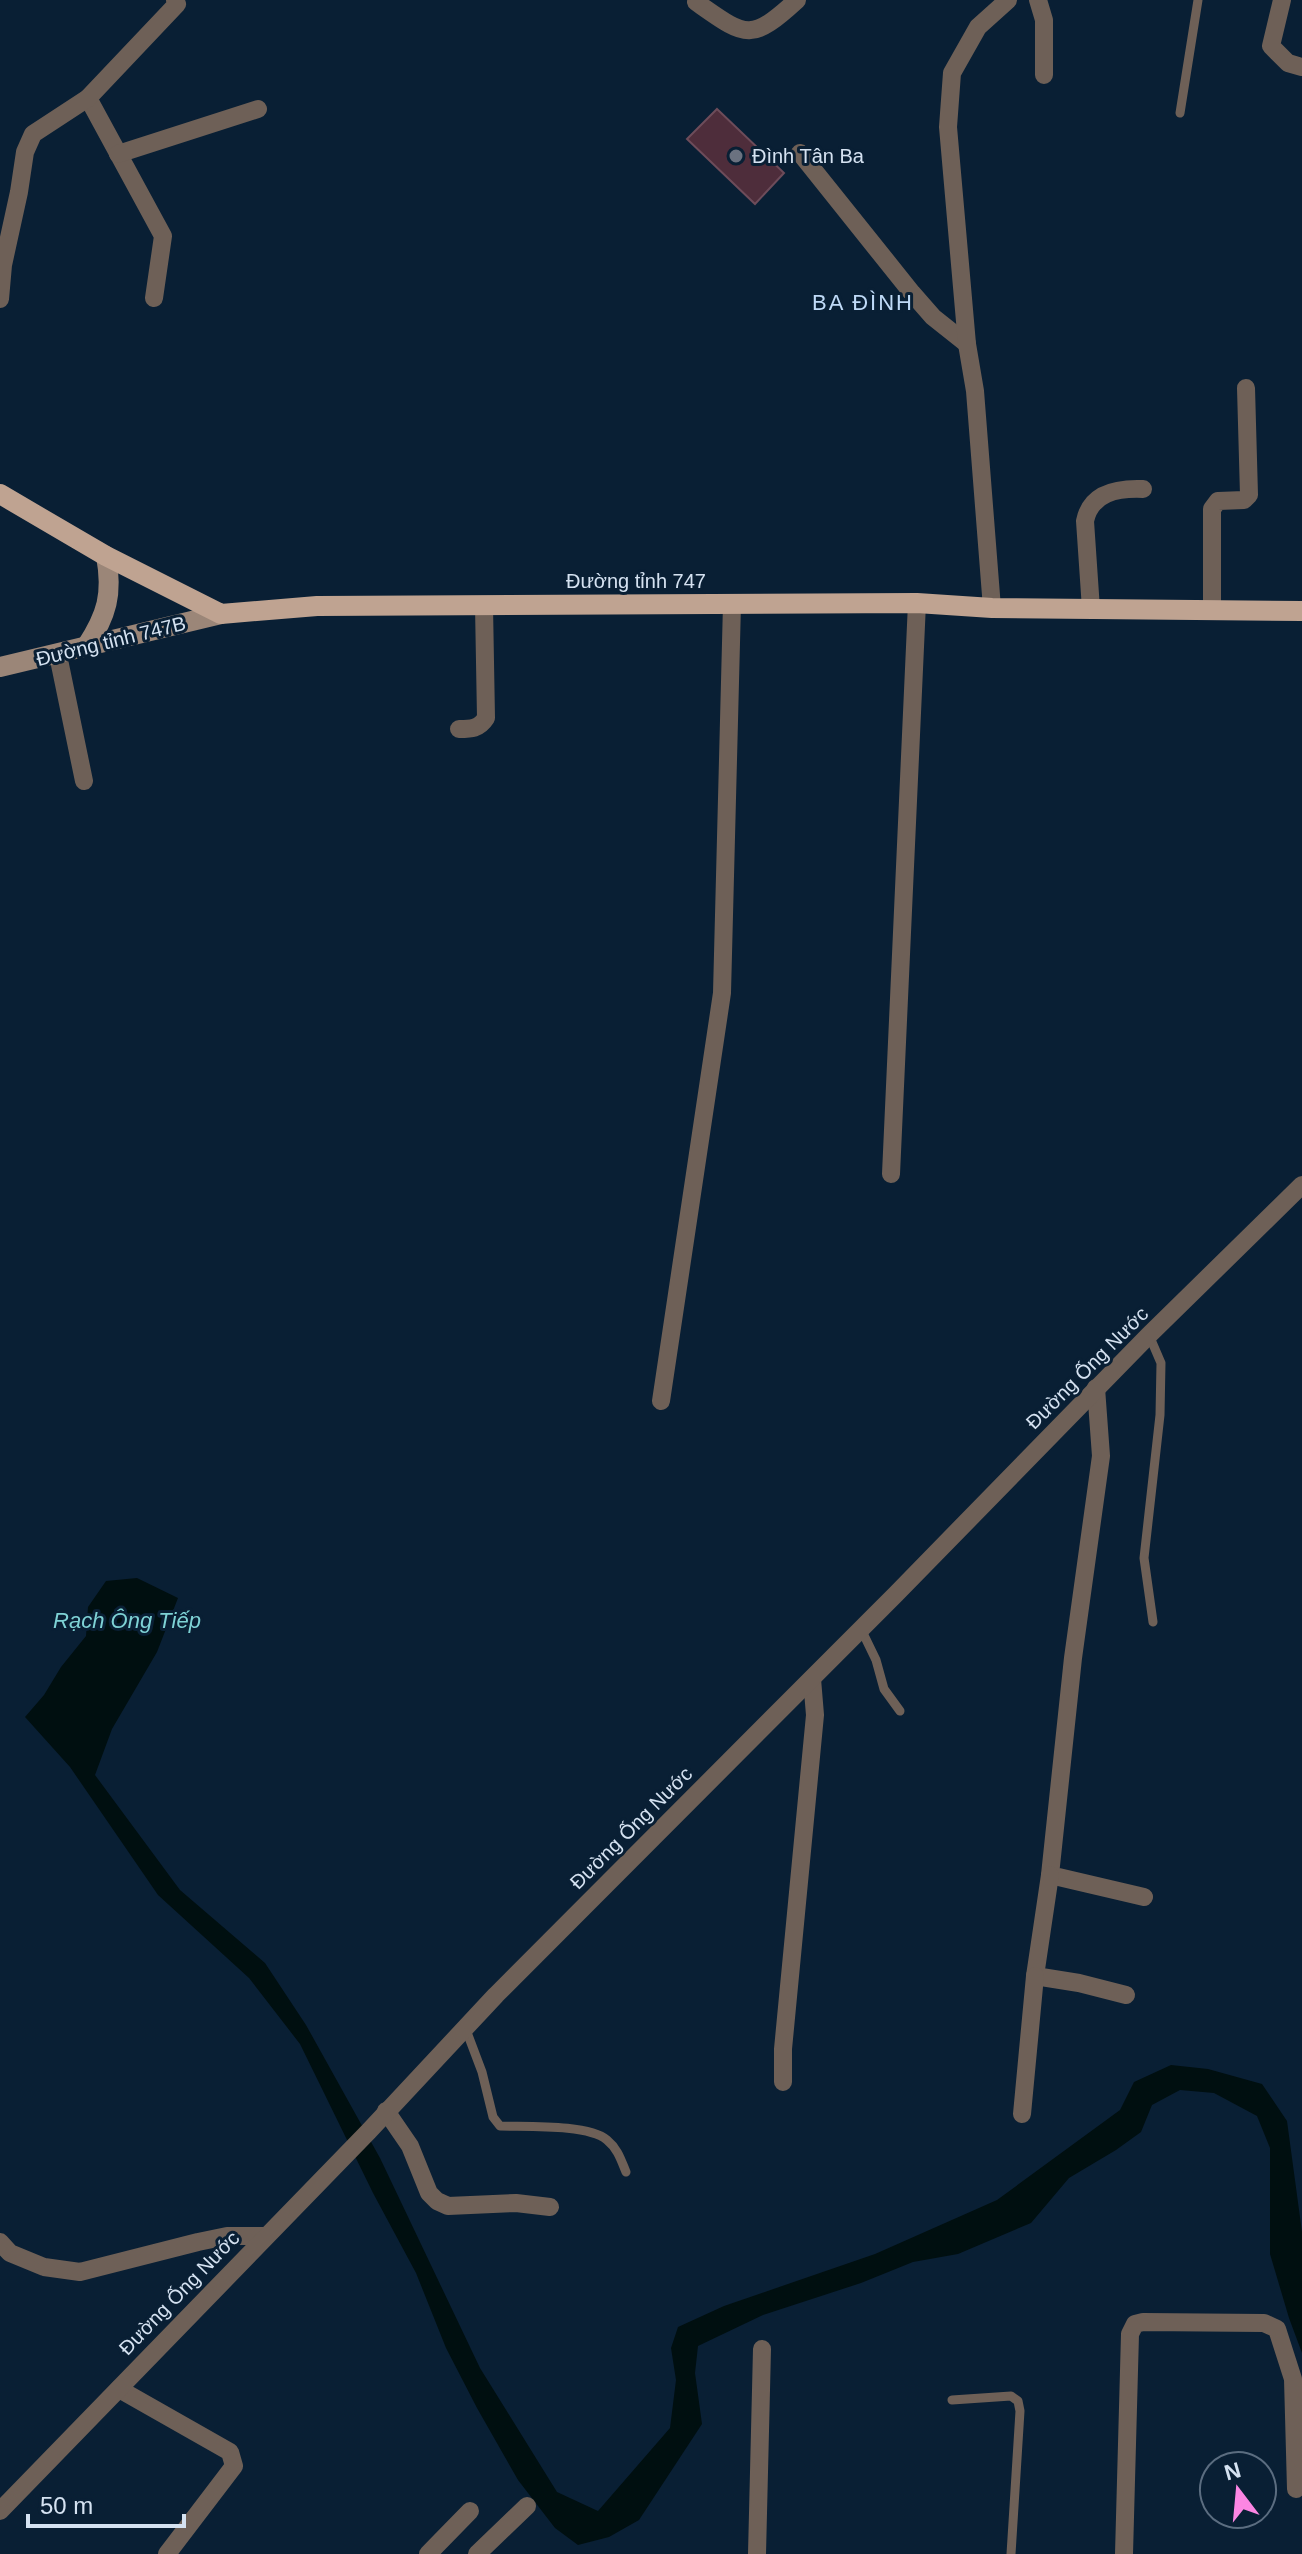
<svg xmlns="http://www.w3.org/2000/svg" width="1302" height="2554" viewBox="0 0 1302 2554" font-family="Arial,sans-serif">
<style>
.water{fill:#000f10}
.building{fill:#4e2d3b;stroke:#6d4c5a;stroke-width:2}
.lines{fill:none;stroke-linecap:round;stroke-linejoin:round}
.lane{stroke:#6e6057;stroke-width:9}
.street{stroke:#6e6057;stroke-width:18}
.secondary{stroke:#9b8678;stroke-width:20}
.primary{stroke:#bfa391;stroke-width:20}
.worship-dot{fill:#6b7280;stroke:#091f34;stroke-width:3}
.labels{text-anchor:middle;stroke-width:6;stroke-linejoin:round;paint-order:stroke}
.poi-label{font-size:20px;fill:#d5e2f1;stroke:#091f34;text-anchor:start}
.street-label{font-size:20px;fill:#d5e2f1;stroke:#091f34}
.neighbourhood-label{font-size:22px;letter-spacing:2px;fill:#bfdaf7;stroke:#091f34}
.water-label{font-size:22px;font-style:italic;fill:#7ed2d5;stroke:#091f34}
</style>
<rect width="100%" height="100%" fill="#091f34"/>
<!-- water -->
<polygon class="water" points="137,1578 178,1598 157,1652 112,1729 95,1775 180,1890 265,1963 306,2025 380,2158 480,2368 557,2492 598,2511 670,2428 676,2380 671,2348 678,2327 724,2306 875,2254 997,2200 1120,2110 1134,2082 1171,2065 1208,2069 1262,2084 1287,2121 1302,2232 1302,2353 1289,2318 1270,2254 1270,2148 1257,2116 1214,2093 1180,2090 1152,2105 1141,2132 1116,2150 1069,2178 1031,2223 958,2254 913,2262 861,2283 763,2315 698,2346 695,2373 702,2424 639,2520 609,2537 578,2545 555,2528 518,2480 477,2408 446,2348 416,2273 373,2193 300,2044 249,1978 158,1895 70,1767 25,1717 44,1695 61,1667 86,1636 88,1607 106,1581"/>
<!-- building -->
<polygon class="building" points="717,109 784,173 755,204 687,139"/>
<g class="lines">
<!-- lane -->
<g class="lane">
<polyline points="1180,113 1198,0"/>
<polyline points="1149,1335 1161,1363 1160,1415 1144,1558 1153,1622"/>
<polyline points="861,1629 876,1660 884,1689 900,1711"/>
<path d="M 465,2027 L 482,2072 L 493,2117 L 500,2126 C 526,2127 588,2124 607,2140 C 618,2149 621,2160 626,2172"/>
<polyline points="952,2400 1011,2396 1018,2401 1020,2411 1011,2554"/>
</g>
<!-- street -->
<g class="street">
<polyline points="1038,0 1044,20 1044,75"/>
<polyline points="1282,0 1271,46 1288,63 1302,67"/>
<path d="M 696,2 C 746,37 750,43 797,0"/>
<polyline points="88,98 163,236 154,298"/>
<polyline points="800,153 912,293 933,317 967,344"/>
<polyline points="118,154 258,109"/>
<polyline points="0,299 3,265 19,192 25,152 33,134 88,98 177,4 175,0"/>
<polyline points="992,608 975,391 967,344 948,127 952,73 978,27 1008,0"/>
<path d="M 1091,609 L 1085,521 C 1091,492 1118,488 1143,489"/>
<polyline points="1212,611 1212,509 1218,501 1244,500 1249,495 1246,388"/>
<polyline points="58,655 84,781"/>
<path d="M 459,729 C 471,729 479,729 486,718 L 484,606"/>
<polyline points="891,1174 917,603"/>
<polyline points="1096,1388 1101,1456 1073,1658 1050,1875 1144,1897"/>
<polyline points="661,1401 722,993 732,604"/>
<polyline points="1050,1875 1035,1976 1079,1983 1126,1995"/>
<polyline points="783,2082 783,2049 815,1715 812,1679"/>
<polyline points="386,2111 410,2146 429,2193 437,2201 448,2206 516,2203 550,2207"/>
<polyline points="1022,2114 1035,1976"/>
<polyline points="0,2242 10,2253 44,2267 80,2272 198,2242 227,2236 264,2236"/>
<polyline points="119,2389 230,2452 234,2466 167,2554"/>
<polyline points="0,2511 369,2131 496,1995 896,1594 1149,1335 1302,1185"/>
<polyline points="428,2554 470,2511"/>
<polyline points="477,2554 527,2506"/>
<polyline points="757,2554 762,2349"/>
<polyline points="1124,2554 1130,2334 1135,2324 1143,2322 1264,2323 1277,2329 1293,2379 1296,2489"/>
</g>
<!-- secondary -->
<g class="secondary">
<path d="M 86,647 C 107,615 113,594 106,556"/>
<polyline points="0,667 221,614"/>
</g>
<!-- primary -->
<polyline class="primary" points="0,494 106,556 221,614 317,606 917,603 992,608 1302,611"/>
</g>
<!-- markers -->
<circle class="worship-dot" cx="736" cy="156" r="8"/>
<g class="labels">
<!-- poi labels -->
<g class="poi-label">
<text x="752" y="163">Đình Tân Ba</text>
</g>
<!-- street labels -->
<g class="street-label">
<text x="636" y="588">Đường tỉnh 747</text>
<text transform="translate(111 641) rotate(-14)" y="7">Đường tỉnh 747B</text>
<text transform="translate(1087 1368) rotate(-45)" y="7">Đường Ống Nước</text>
<text transform="translate(631 1828) rotate(-45)" y="7">Đường Ống Nước</text>
<text transform="translate(179 2293) rotate(-46)" y="7">Đường Ống Nước</text>
</g>
<!-- neighbourhood labels -->
<g class="neighbourhood-label">
<text x="863" y="310">BA ĐÌNH</text>
</g>
<!-- water labels -->
<g class="water-label">
<text x="127" y="1628">Rạch Ông Tiếp</text>
</g>
</g>
<!-- north arrow -->
<g transform="translate(1238 2490) rotate(344)"><circle r="38" fill="#091f34" stroke="#5b6d80" stroke-width="2"/>
<path d="M0-6L14 30L0 20L-14 30Z" fill="#fc86e3"/>
<text y="-12" font-size="22" font-weight="bold" text-anchor="middle" fill="#d5e2f1">N</text>
</g>
<!-- scale -->
<path d="M28 2514v12h156v-12" fill="none" stroke="#d5e2f1" stroke-width="4"/>
<text x="40" y="2514" font-size="24" fill="#d5e2f1" stroke="#091f34" stroke-width="6" paint-order="stroke">50 m</text>
</svg>
